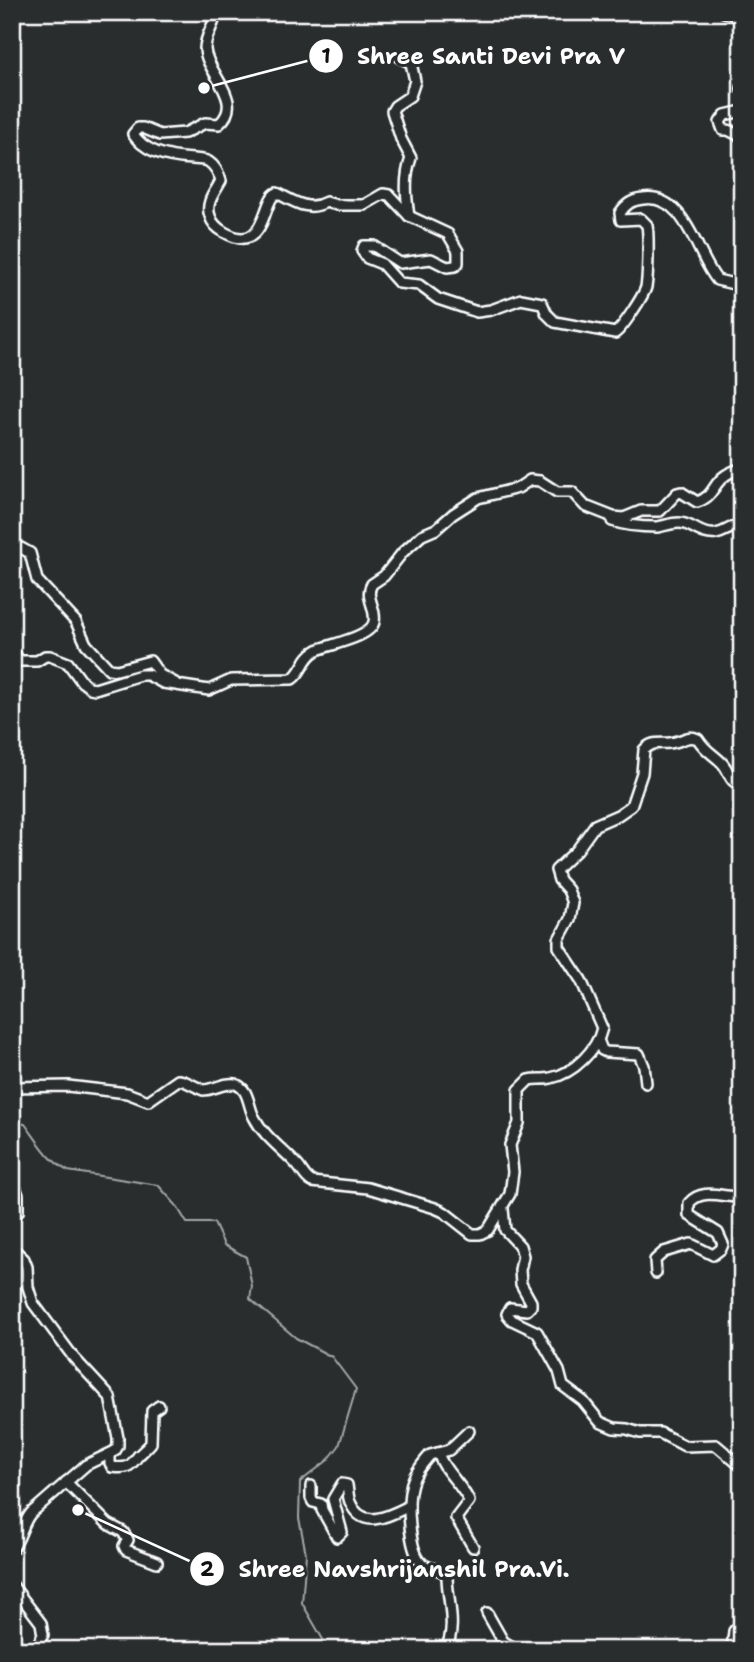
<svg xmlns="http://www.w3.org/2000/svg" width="754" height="1662" viewBox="0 0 754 1662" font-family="'Shantell Sans',sans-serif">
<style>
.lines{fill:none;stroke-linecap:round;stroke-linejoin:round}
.stream{stroke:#a6a7a7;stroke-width:2}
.minor-casing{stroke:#fff;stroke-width:14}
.minor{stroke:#2a2d2e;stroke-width:9}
.leader{fill:none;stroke:#fff;stroke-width:2.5}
.callout-dot{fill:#fff;stroke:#2a2d2e;stroke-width:2.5}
.mark-label{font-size:21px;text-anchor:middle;font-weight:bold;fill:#111}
.callout-label{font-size:23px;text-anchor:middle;font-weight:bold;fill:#fff;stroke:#2a2d2e;stroke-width:6;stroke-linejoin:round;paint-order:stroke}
</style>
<rect width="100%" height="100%" fill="#2a2d2e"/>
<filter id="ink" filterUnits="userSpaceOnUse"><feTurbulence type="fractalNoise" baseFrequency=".0143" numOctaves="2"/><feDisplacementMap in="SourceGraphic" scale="14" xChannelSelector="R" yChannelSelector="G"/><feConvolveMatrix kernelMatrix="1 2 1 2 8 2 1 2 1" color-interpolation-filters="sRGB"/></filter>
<g filter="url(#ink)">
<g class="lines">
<!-- stream -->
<path class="stream" d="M 12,1123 L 25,1124 C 39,1143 48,1160 68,1171 L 158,1185 L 176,1205 L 187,1223 L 214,1223 L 224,1245 L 246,1257 L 252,1286 L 250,1299 L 296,1338 L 332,1357 L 356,1389 L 339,1446 L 328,1460 L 300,1482 L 299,1518 L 306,1554 L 302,1603 L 329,1650"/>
<defs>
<g id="minor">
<path d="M 216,12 C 215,25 205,35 205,49 C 206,73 246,101 219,124 L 205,123 L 185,133 L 160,135 L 143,128 L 138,128 L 133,134 C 145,153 172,158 193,159 C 199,160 204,159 209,162 C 215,166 219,174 221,181 C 215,192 205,203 210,216 C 212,223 217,228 224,232 C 267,257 262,198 277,193 C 295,202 308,212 326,202 L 337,205 L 364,205 L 383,194 L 389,195 L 409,216 L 448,234 L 458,251 L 458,263 L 455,266 L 447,267 L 431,259 L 400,263 L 374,246 L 364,246 L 362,251 L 367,258 L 382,264 L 399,283 L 419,285 L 438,299 L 477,312 L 491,310 L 521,299 L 542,303 L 547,314 L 555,322 L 615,333 C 622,329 644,295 646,287 C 648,277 649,235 647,225 L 641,219 L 621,220 L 620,213 C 626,204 632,200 643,199 C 686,193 696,255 717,280 L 742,286"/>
<polyline points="724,12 742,15"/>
<path d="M 399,57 L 411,63 L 415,81 L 410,96 L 395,106 L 392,111 L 401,139 L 411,158 C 404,178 406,196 409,216"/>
<polyline points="742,88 742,90"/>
<polyline points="742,111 725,115 720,122 723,130 728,130 742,137"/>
<path d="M 612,521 C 626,526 642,527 657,527 C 664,526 671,523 679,523 C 692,523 700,536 716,534 C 727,532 728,526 742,526"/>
<polyline points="12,548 21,548 30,553 37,580 76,622 86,644 109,669 117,670 150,661 160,675 175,683"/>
<path d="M 12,651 L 20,661 L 37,661 L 45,656 L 50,656 L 68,663 L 82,682 L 90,688 L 95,689 L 140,675 L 148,675 L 163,683 L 209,690 L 231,680 L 292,679 C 303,672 303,657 317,650 C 331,644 371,637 374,622 C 377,608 364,597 372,584 L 384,576 L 403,552 L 422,535 L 436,529 L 453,514 L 478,498 L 518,488 L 530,480 L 540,481 L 557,492 L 572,492 L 585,506 L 613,517 L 624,518 L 641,511 L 660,511 L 677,493 L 681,492 L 697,502 C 715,496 712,484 726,475 C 730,472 737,470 742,468"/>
<polyline points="598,1040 602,1050 606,1052 639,1054 644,1066 646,1083"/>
<path d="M 12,1087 L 68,1086 L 127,1093 L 148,1101 L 178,1080 L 184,1081 L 203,1090 C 214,1090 224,1082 235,1084 C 249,1088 248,1106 254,1117 C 264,1137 283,1149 298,1166 C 303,1172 305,1178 312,1182 L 368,1188 L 435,1208 L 444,1212 L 472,1234 L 480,1234 L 488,1230 L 510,1194 L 513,1172 L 510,1145 L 519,1123 L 519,1090 L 529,1080 C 536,1078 544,1080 551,1078 C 574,1073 597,1050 602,1028 L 581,980 L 559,947 L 559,939 L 570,919 L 573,903 L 568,890 L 559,880 L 556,870 L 577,850 L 595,825 L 618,815 L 631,806 L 642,773 L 644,750 C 652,741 659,744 670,743 C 682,742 687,734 698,739 C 705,751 715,755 723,764 C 731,773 728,782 742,785"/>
<polyline points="12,1178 18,1195 18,1212 12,1219"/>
<polyline points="503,1209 505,1230 520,1246 523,1256 520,1270 521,1284 531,1302 531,1306 527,1310 510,1308 507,1314 512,1320 537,1332 559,1371 563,1386 583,1401 600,1422 614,1428 627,1429 640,1433 660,1433 685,1446 716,1445 742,1467"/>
<path d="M 12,1248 L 24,1259 L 27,1267 L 28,1287 L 33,1303 L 74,1358 L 110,1397 L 118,1438 L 118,1446 L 115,1451 L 86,1465 L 31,1513 C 22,1523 21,1538 12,1549"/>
<path d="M 656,1273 L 655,1260 L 664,1252 L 691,1244 L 713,1255 L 721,1249 L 723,1244 L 718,1233 L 689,1215 L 689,1203 C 703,1187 723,1198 742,1197"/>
<polyline points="12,1293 18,1281 16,1253"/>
<path d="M 438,1453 C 444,1472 461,1483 469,1501 L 456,1518 L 473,1547"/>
<path d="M 110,1454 L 110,1463 L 112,1467 C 127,1469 130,1467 138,1456 C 142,1452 147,1448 151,1443 L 152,1411 L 159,1406"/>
<polyline points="66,1482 108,1524 123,1532 128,1540 124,1546 126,1550 157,1562"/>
<path d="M 311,1486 L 311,1498 L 313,1502 L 321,1504 L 322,1510 L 337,1537 L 342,1532 L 333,1499 L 342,1484 L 347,1485 C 348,1491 348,1497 350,1502 C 362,1531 389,1516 409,1506"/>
<polyline points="12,1585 41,1623 43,1635 34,1650"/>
<polyline points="487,1613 508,1650"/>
<polyline points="504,1642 518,1650"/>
<path d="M 445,1650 C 458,1628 447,1599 447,1576 C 440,1566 427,1571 420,1561 C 409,1547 407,1504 411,1487 C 413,1475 422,1464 430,1455 L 449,1450 L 469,1431"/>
<polyline points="732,1650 734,1631 742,1623"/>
</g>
</defs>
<!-- minor casing -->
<use href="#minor" class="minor-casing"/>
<!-- minor -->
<use href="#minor" class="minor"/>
</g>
</g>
<!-- callouts -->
<path class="leader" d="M204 88L326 56M78 1510L207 1569"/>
<g class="callout-dot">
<circle cx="204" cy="88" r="7"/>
<circle cx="78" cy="1510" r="7"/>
<circle cx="326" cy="56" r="18"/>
<circle cx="207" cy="1569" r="18"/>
</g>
<g class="mark-label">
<text x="326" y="63">1</text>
<text x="207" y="1576">2</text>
</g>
<g class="callout-label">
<text x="491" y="64">Shree Santi Devi Pra V</text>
<text x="404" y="1577">Shree Navshrijanshil Pra.Vi.</text>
</g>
<!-- margin -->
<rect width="754" height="1662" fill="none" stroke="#2a2d2e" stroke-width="42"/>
<rect x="21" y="21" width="712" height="1620" fill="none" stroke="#fff" stroke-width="2.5" filter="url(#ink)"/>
</svg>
